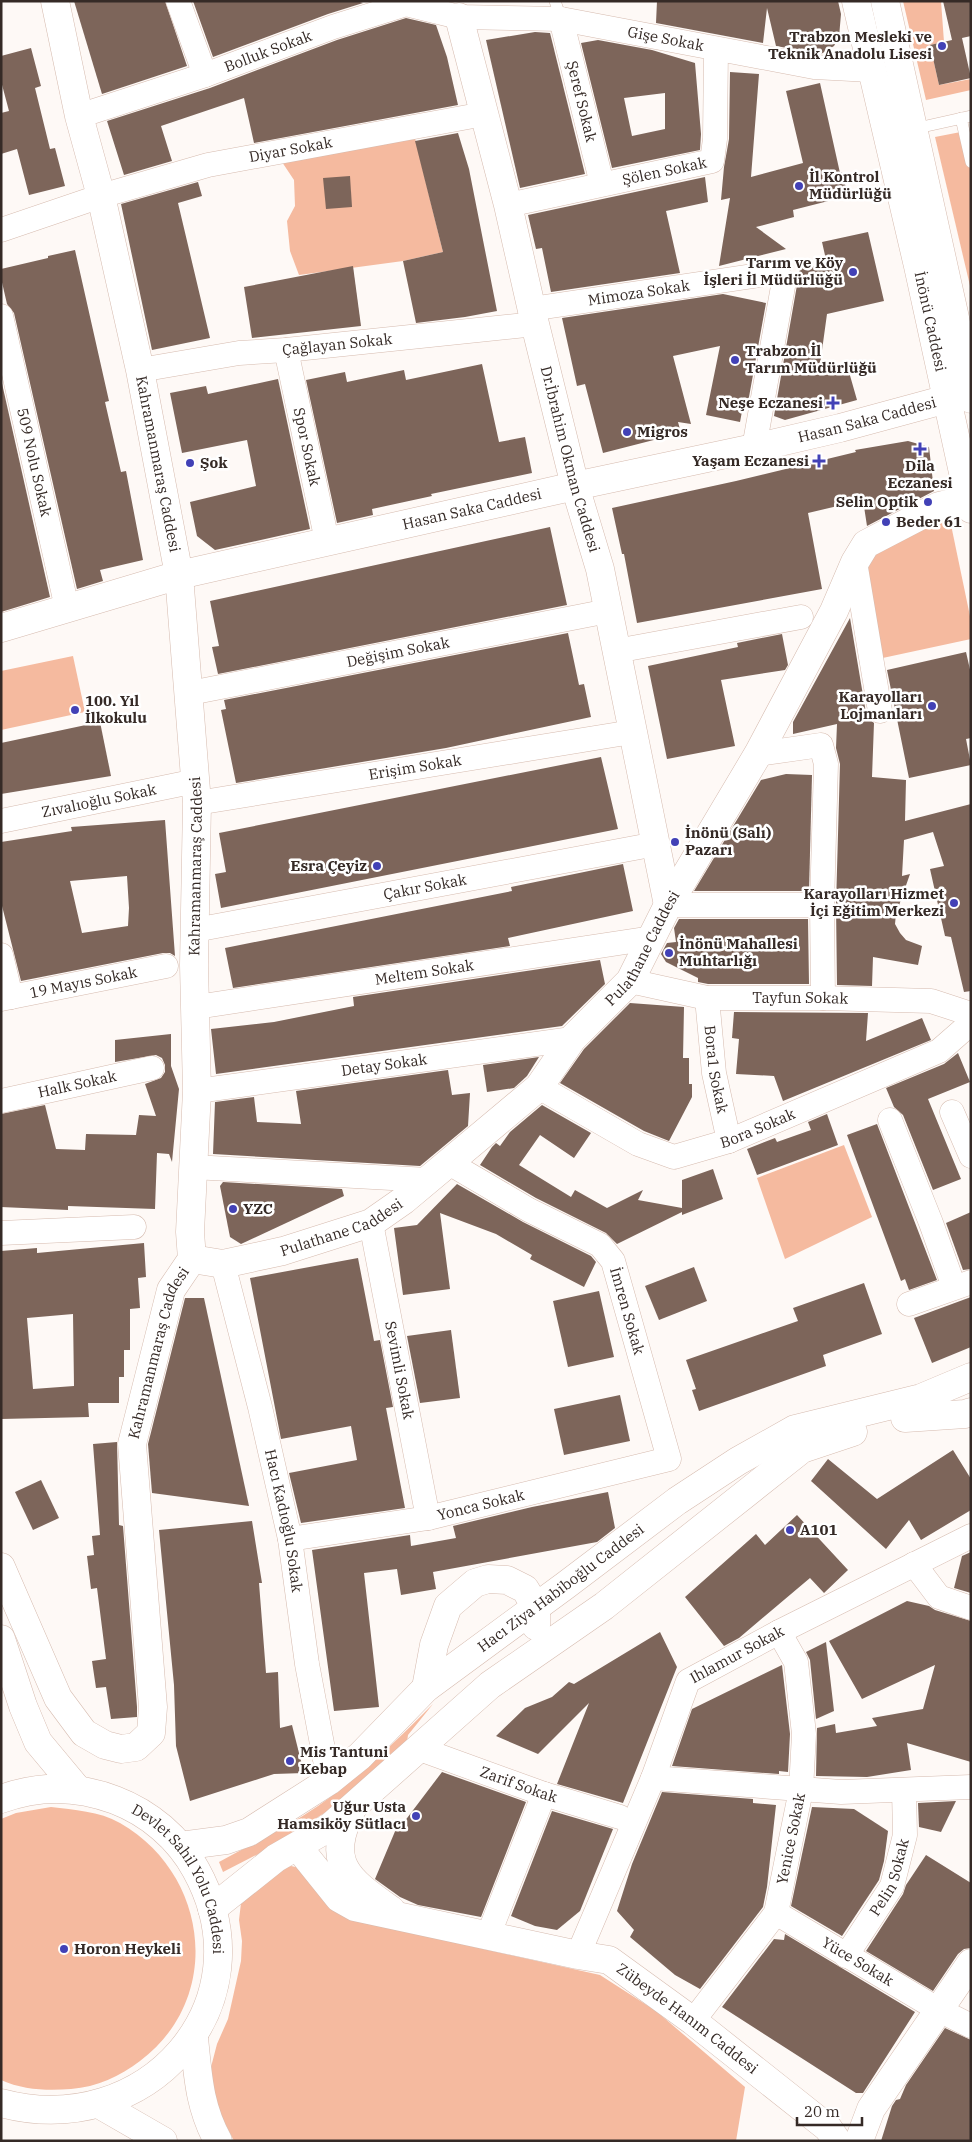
<svg xmlns="http://www.w3.org/2000/svg" width="972" height="2142" viewBox="0 0 972 2142" font-family="'IBM Plex Serif',serif">
<style>
.green{fill:#f5ba9f}
.building{fill:#7d655a;fill-rule:evenodd}
.lines{fill:none;stroke-linecap:round;stroke-linejoin:round}
.lane-casing{stroke:#d6bbaf;stroke-width:12}
.street-casing{stroke:#d6bbaf;stroke-width:25}
.secondary-casing{stroke:#d6bbaf;stroke-width:29}
.primary-casing{stroke:#d6bbaf;stroke-width:29}
.lane{stroke:#fff;stroke-width:11}
.street{stroke:#fff;stroke-width:24}
.secondary{stroke:#fff;stroke-width:28}
.primary{stroke:#fff;stroke-width:28}
.poi-dot{fill:#4241b6;stroke:#fff;stroke-width:2}
.labels{text-anchor:middle;stroke-width:5;stroke-linejoin:round;paint-order:stroke}
.poi-label{font-size:15px;font-weight:bold;fill:#352a26;stroke:#fff;text-anchor:start}
.street-label{font-size:15px;fill:#352a26;stroke:#fff}
</style>
<rect width="100%" height="100%" fill="#fef9f6"/>
<!-- green -->
<g class="green">
<polygon points="903,1 941,1 944,42 930,45 939,85 971,79 971,90 926,100"/>
<polygon points="971,130 971,290 935,137"/>
<polygon points="415,138 443,252 403,261 299,275 290,251 287,221 295,206 294,180 282,162"/>
<polygon points="931,518 950,520 971,621 971,639 878,659 865,580 871,557"/>
<polygon points="73,656 85,712 1,730 1,671"/>
<polygon points="844,1145 872,1217 785,1259 757,1178"/>
<path d="M 433,1704 L 408,1735 L 407,1742 L 326,1812 L 266,1850 L 223,1872 L 219,1862 C 252,1844 287,1827 318,1806 C 360,1777 397,1740 433,1704 Z"/>
<path d="M 51,1807 C 74,1810 99,1811 120,1823 C 209,1874 224,1998 140,2061 C 120,2076 97,2087 71,2089 C 48,2091 23,2090 1,2080 L 1,1819 L 16,1813 Z"/>
<polygon points="291,1866 300,1868 362,1922 600,1975 656,2011 745,2087 736,2141 234,2141 216,2106 210,2087 211,2067 217,2044 228,2019 241,1961 242,1941 239,1920 241,1903 271,1872"/>
</g>
<!-- building -->
<g class="building">
<polygon points="74,1 165,1 187,66 102,94"/>
<polygon points="193,1 357,1 363,3 328,14 213,57"/>
<polygon points="657,1 838,1 841,14 839,37 834,46 821,54 776,46 767,8 763,43 656,23"/>
<polygon points="943,1 971,1 971,36 962,38 971,78 939,85 930,45 952,40"/>
<polygon points="406,18 436,25 447,57 458,105 254,143 244,98 161,126 172,161 124,175 107,121 210,88 337,40"/>
<polygon points="535,32 550,33 585,174 520,188 486,40"/>
<path d="M 598,40 L 652,50 L 695,63 L 701,134 L 700,150 L 612,168 L 581,43 ZM 665,93 L 665,129 L 632,136 L 624,98 Z"/>
<polygon points="31,48 41,86 35,88 50,149 55,148 65,186 29,195 17,149 1,154 1,113 9,111 1,81 1,56"/>
<polygon points="730,72 759,74 751,177 803,163 786,91 820,83 840,173 842,172 848,196 793,210 794,217 756,227 786,249 719,266 730,198 721,200 724,167 729,139"/>
<polygon points="458,133 469,169 497,311 465,317 416,323 403,261 443,252 415,141"/>
<polygon points="350,176 352,207 326,209 323,178"/>
<polygon points="705,177 708,202 666,211 680,273 551,292 542,248 536,249 528,215"/>
<polygon points="198,182 202,196 178,203 210,338 152,350 121,204"/>
<polygon points="868,232 884,301 827,314 819,372 847,365 857,400 785,420 774,416 800,268 827,264 822,242"/>
<polygon points="75,250 109,401 105,402 121,472 126,471 143,560 100,570 103,581 77,589 14,313 7,304 1,278 1,269 48,258 48,256"/>
<polygon points="353,266 361,326 252,338 244,287"/>
<polygon points="723,294 766,303 747,408 743,406 740,422 706,415 720,346 673,356 691,424 678,422 681,433 603,453 585,384 577,386 562,318"/>
<polygon points="482,364 499,442 525,437 532,473 431,494 432,496 372,509 373,515 337,523 306,380 345,372 347,382 404,370 406,380"/>
<polygon points="1,379 50,597 1,612"/>
<polygon points="278,379 310,529 215,550 197,536 190,502 256,486 247,440 182,453 170,393 206,386 208,394"/>
<polygon points="908,441 929,447 934,491 867,526 863,500 808,513 822,589 637,623 624,554 622,554 612,508 736,481 856,452 855,450"/>
<polygon points="550,527 567,605 218,674 212,647 219,646 210,601"/>
<polygon points="850,618 866,713 869,719 874,723 872,777 906,780 905,821 971,804 971,991 964,992 951,937 945,936 930,869 944,866 933,832 904,840 902,876 910,874 896,914 895,924 900,933 906,940 922,946 918,965 873,957 872,986 837,985 836,905 840,764 836,748 837,724 793,734 793,722"/>
<polygon points="568,633 579,685 584,684 591,717 446,748 236,783 221,710 226,709 224,700"/>
<polygon points="782,634 788,665 785,670 721,680 735,746 667,759 648,666 738,647 737,643"/>
<polygon points="966,652 971,674 971,738 966,739 971,765 909,778 887,670"/>
<polygon points="100,722 111,776 1,794 1,743"/>
<polygon points="601,757 618,829 221,908 215,874 226,872 219,833"/>
<polygon points="786,774 812,775 809,891 694,891 761,780"/>
<path d="M 165,820 L 175,956 L 170,953 L 163,953 L 21,981 L 1,902 L 1,842 L 72,831 L 71,827 ZM 127,876 L 129,908 L 128,926 L 82,933 L 70,881 Z"/>
<polygon points="623,864 633,911 508,938 510,946 233,988 225,948 512,891 511,887"/>
<polygon points="679,919 808,919 809,984 708,984 698,982 698,978 666,962 661,954 667,943 676,942 674,928"/>
<polygon points="600,960 605,984 562,1026 216,1074 211,1029 274,1022 354,1006 353,997"/>
<polygon points="630,1003 684,1007 683,1058 689,1058 689,1084 692,1084 692,1097 669,1141 644,1131 560,1083 584,1049"/>
<polygon points="734,1012 868,1013 866,1041 922,1018 931,1040 783,1101 774,1076 736,1074 739,1039 732,1038"/>
<polygon points="171,1034 171,1066 179,1089 172,1162 169,1154 157,1153 155,1209 68,1206 68,1210 1,1207 1,1114 45,1105 56,1149 85,1150 86,1134 136,1135 139,1115 156,1116 145,1084 161,1078 165,1072 165,1065 162,1058 156,1055 115,1062 115,1040"/>
<polygon points="958,1053 970,1082 928,1099 961,1179 933,1190 903,1115 894,1107 886,1088 944,1064"/>
<polygon points="539,1057 527,1076 514,1088 487,1092 483,1065"/>
<polygon points="448,1070 452,1095 470,1093 468,1126 420,1166 213,1154 215,1102 254,1097 257,1122 301,1124 296,1091"/>
<polygon points="542,1105 591,1133 574,1158 540,1135 519,1165 571,1197 575,1190 607,1208 643,1190 638,1200 682,1208 682,1180 713,1169 723,1199 682,1215 682,1212 617,1244 606,1233 536,1198 480,1165 492,1147 496,1143 500,1146 510,1132"/>
<polygon points="827,1114 838,1145 757,1175 747,1149 775,1138 777,1142 811,1130 808,1122"/>
<polygon points="877,1124 937,1280 909,1290 905,1279 901,1281 847,1135"/>
<polygon points="223,1182 342,1189 344,1196 241,1244 230,1237 220,1186"/>
<polygon points="457,1184 523,1222 591,1256 596,1262 584,1287 530,1259 532,1255 496,1234 440,1213 450,1289 403,1295 394,1228 417,1225"/>
<polygon points="971,1212 971,1269 963,1270 946,1223"/>
<path d="M 144,1243 L 146,1277 L 138,1278 L 140,1308 L 130,1309 L 130,1350 L 124,1350 L 124,1377 L 119,1377 L 119,1403 L 88,1403 L 89,1417 L 1,1419 L 1,1251 L 37,1248 L 37,1253 ZM 73,1314 L 74,1386 L 33,1389 L 27,1318 Z"/>
<polygon points="358,1258 374,1341 380,1340 393,1407 386,1408 405,1508 301,1523 289,1473 357,1460 351,1426 281,1439 250,1278"/>
<polygon points="694,1267 707,1301 659,1320 645,1286"/>
<polygon points="864,1283 882,1334 823,1355 826,1366 699,1411 692,1390 696,1389 686,1360 798,1321 793,1308"/>
<polygon points="599,1291 614,1357 568,1367 553,1301"/>
<polygon points="971,1297 971,1347 932,1363 914,1318"/>
<polygon points="185,1298 204,1298 249,1506 152,1493 148,1444"/>
<polygon points="451,1330 460,1398 420,1403 407,1336"/>
<polygon points="620,1395 630,1441 564,1455 554,1409"/>
<polygon points="117,1442 119,1525 123,1526 137,1707 137,1717 111,1719 106,1687 96,1688 92,1661 106,1659 97,1588 91,1589 87,1556 94,1555 92,1536 100,1535 93,1444"/>
<polygon points="953,1450 971,1479 971,1510 921,1540 909,1520 886,1549 811,1481 828,1459 877,1499"/>
<polygon points="41,1480 59,1518 33,1530 15,1492"/>
<polygon points="608,1492 615,1528 597,1542 433,1572 436,1589 401,1595 397,1569 364,1573 379,1707 334,1711 312,1550 410,1535 411,1546 456,1538 453,1526 532,1507"/>
<polygon points="797,1515 848,1570 824,1593 810,1578 739,1638 724,1646 685,1597 756,1534 765,1545"/>
<polygon points="252,1521 262,1583 259,1583 266,1673 278,1672 280,1728 292,1725 304,1773 274,1774 190,1801 176,1746 174,1685 159,1530"/>
<polygon points="971,1552 971,1593 954,1588 962,1556"/>
<polygon points="907,1601 929,1606 935,1610 971,1621 971,1762 907,1743 911,1770 867,1777 816,1776 817,1728 835,1724 836,1733 877,1726 872,1718 923,1709 935,1665 862,1699 829,1641"/>
<polygon points="660,1632 677,1667 623,1803 557,1784 589,1703 538,1754 496,1736 525,1708 552,1697 569,1682 574,1684"/>
<polygon points="826,1642 834,1711 816,1719 810,1660 806,1652"/>
<polygon points="782,1665 790,1734 788,1772 779,1771 779,1774 672,1766 692,1709"/>
<polygon points="442,1772 526,1802 481,1917 418,1905 400,1897 375,1879 396,1829 398,1830"/>
<polygon points="662,1792 753,1799 753,1803 776,1805 767,1887 763,1907 700,1989 675,1975 630,1937 634,1930 617,1911 632,1864"/>
<polygon points="956,1801 941,1832 919,1827 918,1803"/>
<polygon points="812,1807 854,1809 888,1831 884,1861 879,1880 842,1936 791,1906"/>
<polygon points="552,1811 613,1829 580,1911 557,1930 535,1926 511,1916"/>
<polygon points="926,1855 971,1883 971,1948 964,1949 958,1954 933,1991 866,1951 903,1894 906,1885"/>
<polygon points="785,1934 915,2012 863,2093 856,2093 722,2007 774,1939 784,1940"/>
<polygon points="945,2028 971,2040 971,2141 881,2141 892,2106 896,2100 900,2099 906,2085"/>
</g>
<g class="lines">
<defs>
<g id="lane">
<polyline points="555,1 561,19"/>
<polyline points="961,118 971,162"/>
<polyline points="913,129 971,116"/>
</g>
<g id="street">
<polyline points="178,1 205,75"/>
<path id="s1" d="M 561,19 L 602,184"/>
<path id="s2" d="M 79,116 L 205,75 L 333,27 L 406,4 L 459,17 L 561,19 L 814,67 L 871,70"/>
<path id="s3" d="M 508,205 L 712,161 L 715,139 L 716,49"/>
<path id="s4" d="M 1,230 L 101,196 L 208,165 L 484,114"/>
<path id="s5" d="M 531,309 L 773,273 L 784,281 L 754,448"/>
<path id="s6" d="M 1,316 L 67,608"/>
<path id="s7" d="M 286,350 L 327,541"/>
<path id="s8" d="M 140,370 L 239,353 L 286,350 L 535,324"/>
<polyline points="855,562 880,711"/>
<polyline points="616,651 801,617"/>
<path id="s9" d="M 190,693 L 608,611"/>
<polyline points="758,754 821,745 826,764 822,905 823,998"/>
<path id="s10" d="M 197,803 L 632,732"/>
<path id="s11" d="M 1,821 L 196,781"/>
<polyline points="668,905 822,905"/>
<path id="s12" d="M 195,930 L 656,844"/>
<polyline points="1,955 11,997"/>
<path id="s13" d="M 630,981 L 707,998 L 823,998 L 931,1001 L 971,1014"/>
<path id="s14" d="M 707,998 L 714,1073 L 729,1141"/>
<path id="s15" d="M 1,999 L 166,966"/>
<path id="s16" d="M 196,1007 L 652,938"/>
<path id="s17" d="M 539,1087 L 638,1144 L 674,1157 L 729,1141 L 939,1051 L 971,1023"/>
<path id="s18" d="M 197,1091 L 572,1039"/>
<path id="s19" d="M 1,1101 L 152,1068"/>
<polyline points="952,1112 971,1156"/>
<polyline points="890,1120 931,1223 954,1287"/>
<polyline points="193,1167 428,1180"/>
<path id="s20" d="M 371,1223 L 428,1518"/>
<polyline points="1,1233 134,1227"/>
<path id="s21" d="M 223,1264 L 260,1407 L 290,1539 L 307,1664 L 329,1781"/>
<polyline points="909,1304 971,1282"/>
<path id="s22" d="M 290,1539 L 428,1518 L 669,1459 L 613,1261 L 600,1245 L 529,1210 L 449,1163"/>
<polyline points="914,1564 939,1597 971,1608"/>
<path id="s23" d="M 417,1748 L 544,1794 L 620,1817"/>
<polyline points="653,1778 841,1792 971,1787"/>
<path id="s24" d="M 776,1913 L 939,2010 L 971,2026"/>
<polyline points="488,1936 544,1794"/>
<path id="s25" d="M 578,1955 L 653,1778 L 688,1681 L 779,1632 L 971,1536"/>
<path id="s26" d="M 846,1956 L 892,1886 L 905,1835 L 904,1790"/>
<path id="s27" d="M 693,2021 L 776,1913 L 801,1790 L 804,1734 L 796,1662 L 779,1632"/>
</g>
<g id="secondary">
<path id="s28" d="M 856,1 L 918,266 L 971,509"/>
<polyline points="885,1 955,318 971,399"/>
<path id="s29" d="M 459,17 L 508,205 L 535,324 L 575,486 L 600,569 L 668,905"/>
<path id="s30" d="M 1,628 L 179,575 L 575,486 L 754,448 L 840,428 L 969,393"/>
<path id="s31" d="M 192,1259 L 223,1264 L 283,1251 L 371,1223 L 404,1200 L 539,1087 L 572,1039 L 630,981 L 668,905 L 758,754 L 834,611 L 855,562 L 866,544 L 939,506 L 971,498"/>
<polyline points="905,1418 965,1414 971,1412"/>
<path id="s32" d="M 1,1567 L 58,1698 L 84,1733 L 105,1745 L 121,1749 L 136,1747 L 151,1733 L 153,1707 L 132,1444 L 171,1290 L 192,1259 L 190,1232 L 197,1091 L 194,965 L 197,803 L 179,575 L 140,370 L 101,196 L 79,116 L 55,1"/>
<polyline points="426,1688 434,1645 448,1606 475,1583 488,1579 507,1580 525,1589 536,1607 536,1626"/>
<path d="M 352,1809 C 324,1864 349,1880 391,1910"/>
<path id="s33" d="M 180,1846 L 226,1840 L 249,1832 L 329,1781 L 360,1756 L 426,1688 L 566,1585 L 677,1501 L 738,1461 L 795,1429 L 921,1398 L 971,1377"/>
<path id="s34" d="M 298,1847 L 339,1898 L 355,1907 L 578,1955 L 609,1960 L 693,2021 L 828,2128 L 837,2141"/>
<polyline points="212,1909 276,1858 330,1827 490,1685 604,1606 802,1449 853,1432"/>
<polyline points="859,2141 871,2109 971,1963"/>
</g>
<g id="primary">
<polyline points="1,1639 23,1706 38,1742 78,1790"/>
<path id="s35" d="M 1,1799 C 39,1785 78,1786 115,1800 C 149,1813 179,1838 196,1870 C 270,2004 146,2142 1,2103"/>
<path d="M 194,2038 C 198,2076 199,2106 218,2141"/>
<polyline points="104,2107 163,2141"/>
</g>
</defs>
<!-- lane casing -->
<use href="#lane" class="lane-casing"/>
<!-- street casing -->
<use href="#street" class="street-casing"/>
<!-- secondary casing -->
<use href="#secondary" class="secondary-casing"/>
<!-- primary casing -->
<use href="#primary" class="primary-casing"/>
<!-- lane -->
<use href="#lane" class="lane"/>
<!-- street -->
<use href="#street" class="street"/>
<!-- secondary -->
<use href="#secondary" class="secondary"/>
<!-- primary -->
<use href="#primary" class="primary"/>
</g>
<!-- markers -->
<g class="poi-dot">
<circle cx="942" cy="46" r="5"/>
<circle cx="799" cy="186" r="5"/>
<circle cx="853" cy="272" r="5"/>
<circle cx="735" cy="360" r="5"/>
<path d="M830.5 395.5h5v5h5v5h-5v5h-5v-5h-5v-5h5z"/>
<circle cx="627" cy="432" r="5"/>
<path d="M917.5 441.5h5v5h5v5h-5v5h-5v-5h-5v-5h5z"/>
<path d="M816.5 453.5h5v5h5v5h-5v5h-5v-5h-5v-5h5z"/>
<circle cx="190" cy="463" r="5"/>
<circle cx="928" cy="502" r="5"/>
<circle cx="886" cy="522" r="5"/>
<circle cx="932" cy="706" r="5"/>
<circle cx="75" cy="710" r="5"/>
<circle cx="675" cy="842" r="5"/>
<circle cx="377" cy="866" r="5"/>
<circle cx="954" cy="903" r="5"/>
<circle cx="669" cy="953" r="5"/>
<circle cx="233" cy="1209" r="5"/>
<circle cx="790" cy="1530" r="5"/>
<circle cx="290" cy="1761" r="5"/>
<circle cx="416" cy="1816" r="5"/>
<circle cx="64" cy="1949" r="5"/>
</g>
<g class="labels">
<!-- poi labels -->
<g class="poi-label">
<text x="932" y="42" text-anchor="end">Trabzon Mesleki ve<tspan x="932" dy="17">Teknik Anadolu Lisesi</tspan></text>
<text x="809" y="182">İl Kontrol<tspan x="809" dy="17">Müdürlüğü</tspan></text>
<text x="843" y="268" text-anchor="end">Tarım ve Köy<tspan x="843" dy="17">İşleri İl Müdürlüğü</tspan></text>
<text x="745" y="356">Trabzon İl<tspan x="745" dy="17">Tarım Müdürlüğü</tspan></text>
<text x="823" y="408" text-anchor="end">Neşe Eczanesi</text>
<text x="637" y="437">Migros</text>
<text x="809" y="466" text-anchor="end">Yaşam Eczanesi</text>
<text x="200" y="468">Şok</text>
<text x="920" y="471" text-anchor="middle">Dila<tspan x="920" dy="17">Eczanesi</tspan></text>
<text x="918" y="507" text-anchor="end">Selin Optik</text>
<text x="896" y="527">Beder 61</text>
<text x="922" y="702" text-anchor="end">Karayolları<tspan x="922" dy="17">Lojmanları</tspan></text>
<text x="85" y="706">100. Yıl<tspan x="85" dy="17">İlkokulu</tspan></text>
<text x="685" y="838">İnönü (Salı)<tspan x="685" dy="17">Pazarı</tspan></text>
<text x="367" y="871" text-anchor="end">Esra Çeyiz</text>
<text x="944" y="899" text-anchor="end">Karayolları Hizmet<tspan x="944" dy="17">İçi Eğitim Merkezi</tspan></text>
<text x="679" y="949">İnönü Mahallesi<tspan x="679" dy="17">Muhtarlığı</tspan></text>
<text x="243" y="1214">YZC</text>
<text x="800" y="1535">A101</text>
<text x="300" y="1757">Mis Tantuni<tspan x="300" dy="17">Kebap</tspan></text>
<text x="406" y="1812" text-anchor="end">Uğur Usta<tspan x="406" dy="17">Hamsiköy Sütlacı</tspan></text>
<text x="74" y="1954">Horon Heykeli</text>
</g>
<!-- street labels -->
<g class="street-label">
<text dy="5" stroke="none"><textPath href="#s2" startOffset="609">Gişe Sokak</textPath></text>
<text dy="5" stroke="none"><textPath href="#s2" startOffset="200">Bolluk Sokak</textPath></text>
<text dy="5" stroke="none"><textPath href="#s1" startOffset="85">Şeref Sokak</textPath></text>
<text dy="5" stroke="none"><textPath href="#s4" startOffset="301">Diyar Sokak</textPath></text>
<text dy="5" stroke="none"><textPath href="#s3" startOffset="160">Şölen Sokak</textPath></text>
<text dy="5" stroke="none"><textPath href="#s5" startOffset="109">Mimoza Sokak</textPath></text>
<text dy="5" stroke="none"><textPath href="#s28" startOffset="329">İnönü Caddesi</textPath></text>
<text dy="5" stroke="none"><textPath href="#s8" startOffset="199">Çağlayan Sokak</textPath></text>
<text dy="5" stroke="none"><textPath href="#s30" startOffset="891">Hasan Saka Caddesi</textPath></text>
<text dy="5" stroke="none"><textPath href="#s7" startOffset="99">Spor Sokak</textPath></text>
<text dy="5" stroke="none"><textPath href="#s29" startOffset="456">Dr.İbrahim Okman Caddesi</textPath></text>
<text dy="5" stroke="none"><textPath href="#s6" startOffset="150">509 Nolu Sokak</textPath></text>
<text transform="translate(158 464) rotate(79)" y="5">Kahramanmaraş Caddesi</text>
<text dy="5" stroke="none"><textPath href="#s30" startOffset="486">Hasan Saka Caddesi</textPath></text>
<text dy="5" stroke="none"><textPath href="#s9" startOffset="212">Değişim Sokak</textPath></text>
<text dy="5" stroke="none"><textPath href="#s10" startOffset="221">Erişim Sokak</textPath></text>
<text dy="5" stroke="none"><textPath href="#s11" startOffset="100">Zıvalıoğlu Sokak</textPath></text>
<text dy="5" stroke="none"><textPath href="#s32" startOffset="1142">Kahramanmaraş Caddesi</textPath></text>
<text dy="5" stroke="none"><textPath href="#s12" startOffset="234">Çakır Sokak</textPath></text>
<text dy="5" stroke="none"><textPath href="#s31" startOffset="576">Pulathane Caddesi</textPath></text>
<text dy="5" stroke="none"><textPath href="#s16" startOffset="231">Meltem Sokak</textPath></text>
<text dy="5" stroke="none"><textPath href="#s15" startOffset="84">19 Mayıs Sokak</textPath></text>
<text dy="5" stroke="none"><textPath href="#s13" startOffset="172">Tayfun Sokak</textPath></text>
<text dy="5" stroke="none"><textPath href="#s18" startOffset="189">Detay Sokak</textPath></text>
<text dy="5" stroke="none"><textPath href="#s14" startOffset="72">Bora1 Sokak</textPath></text>
<text dy="5" stroke="none"><textPath href="#s19" startOffset="78">Halk Sokak</textPath></text>
<text dy="5" stroke="none"><textPath href="#s17" startOffset="241">Bora Sokak</textPath></text>
<text dy="5" stroke="none"><textPath href="#s31" startOffset="156">Pulathane Caddesi</textPath></text>
<text transform="translate(627 1311) rotate(74)" y="5">İmren Sokak</text>
<text dy="5" stroke="none"><textPath href="#s32" startOffset="648">Kahramanmaraş Caddesi</textPath></text>
<text dy="5" stroke="none"><textPath href="#s20" startOffset="150">Sevimli Sokak</textPath></text>
<text dy="5" stroke="none"><textPath href="#s22" startOffset="194">Yonca Sokak</textPath></text>
<text dy="5" stroke="none"><textPath href="#s21" startOffset="264">Hacı Kadıoğlu Sokak</textPath></text>
<text dy="5" stroke="none"><textPath href="#s33" startOffset="468">Hacı Ziya Habiboğlu Caddesi</textPath></text>
<text dy="5" stroke="none"><textPath href="#s25" startOffset="351">Ihlamur Sokak</textPath></text>
<text dy="5" stroke="none"><textPath href="#s23" startOffset="108">Zarif Sokak</textPath></text>
<text dy="5" stroke="none"><textPath href="#s27" startOffset="212">Yenice Sokak</textPath></text>
<text dy="5" stroke="none"><textPath href="#s26" startOffset="91">Pelin Sokak</textPath></text>
<text dy="5" stroke="none"><textPath href="#s35" startOffset="225">Devlet Sahil Yolu Caddesi</textPath></text>
<text dy="5" stroke="none"><textPath href="#s24" startOffset="95">Yüce Sokak</textPath></text>
<text dy="5" stroke="none"><textPath href="#s34" startOffset="441">Zübeyde Hanım Caddesi</textPath></text>
</g>
</g>
<!-- border -->
<rect width="972" height="2142" fill="none" stroke="#352a26" stroke-width="5"/>
<!-- scale -->
<path d="M797 2117v8h65v-8" fill="none" stroke="#352a26" stroke-width="2.5"/>
<text x="804" y="2117" font-size="15" fill="#352a26" stroke="#ffffff" stroke-width="4" paint-order="stroke">20 m</text>
</svg>
